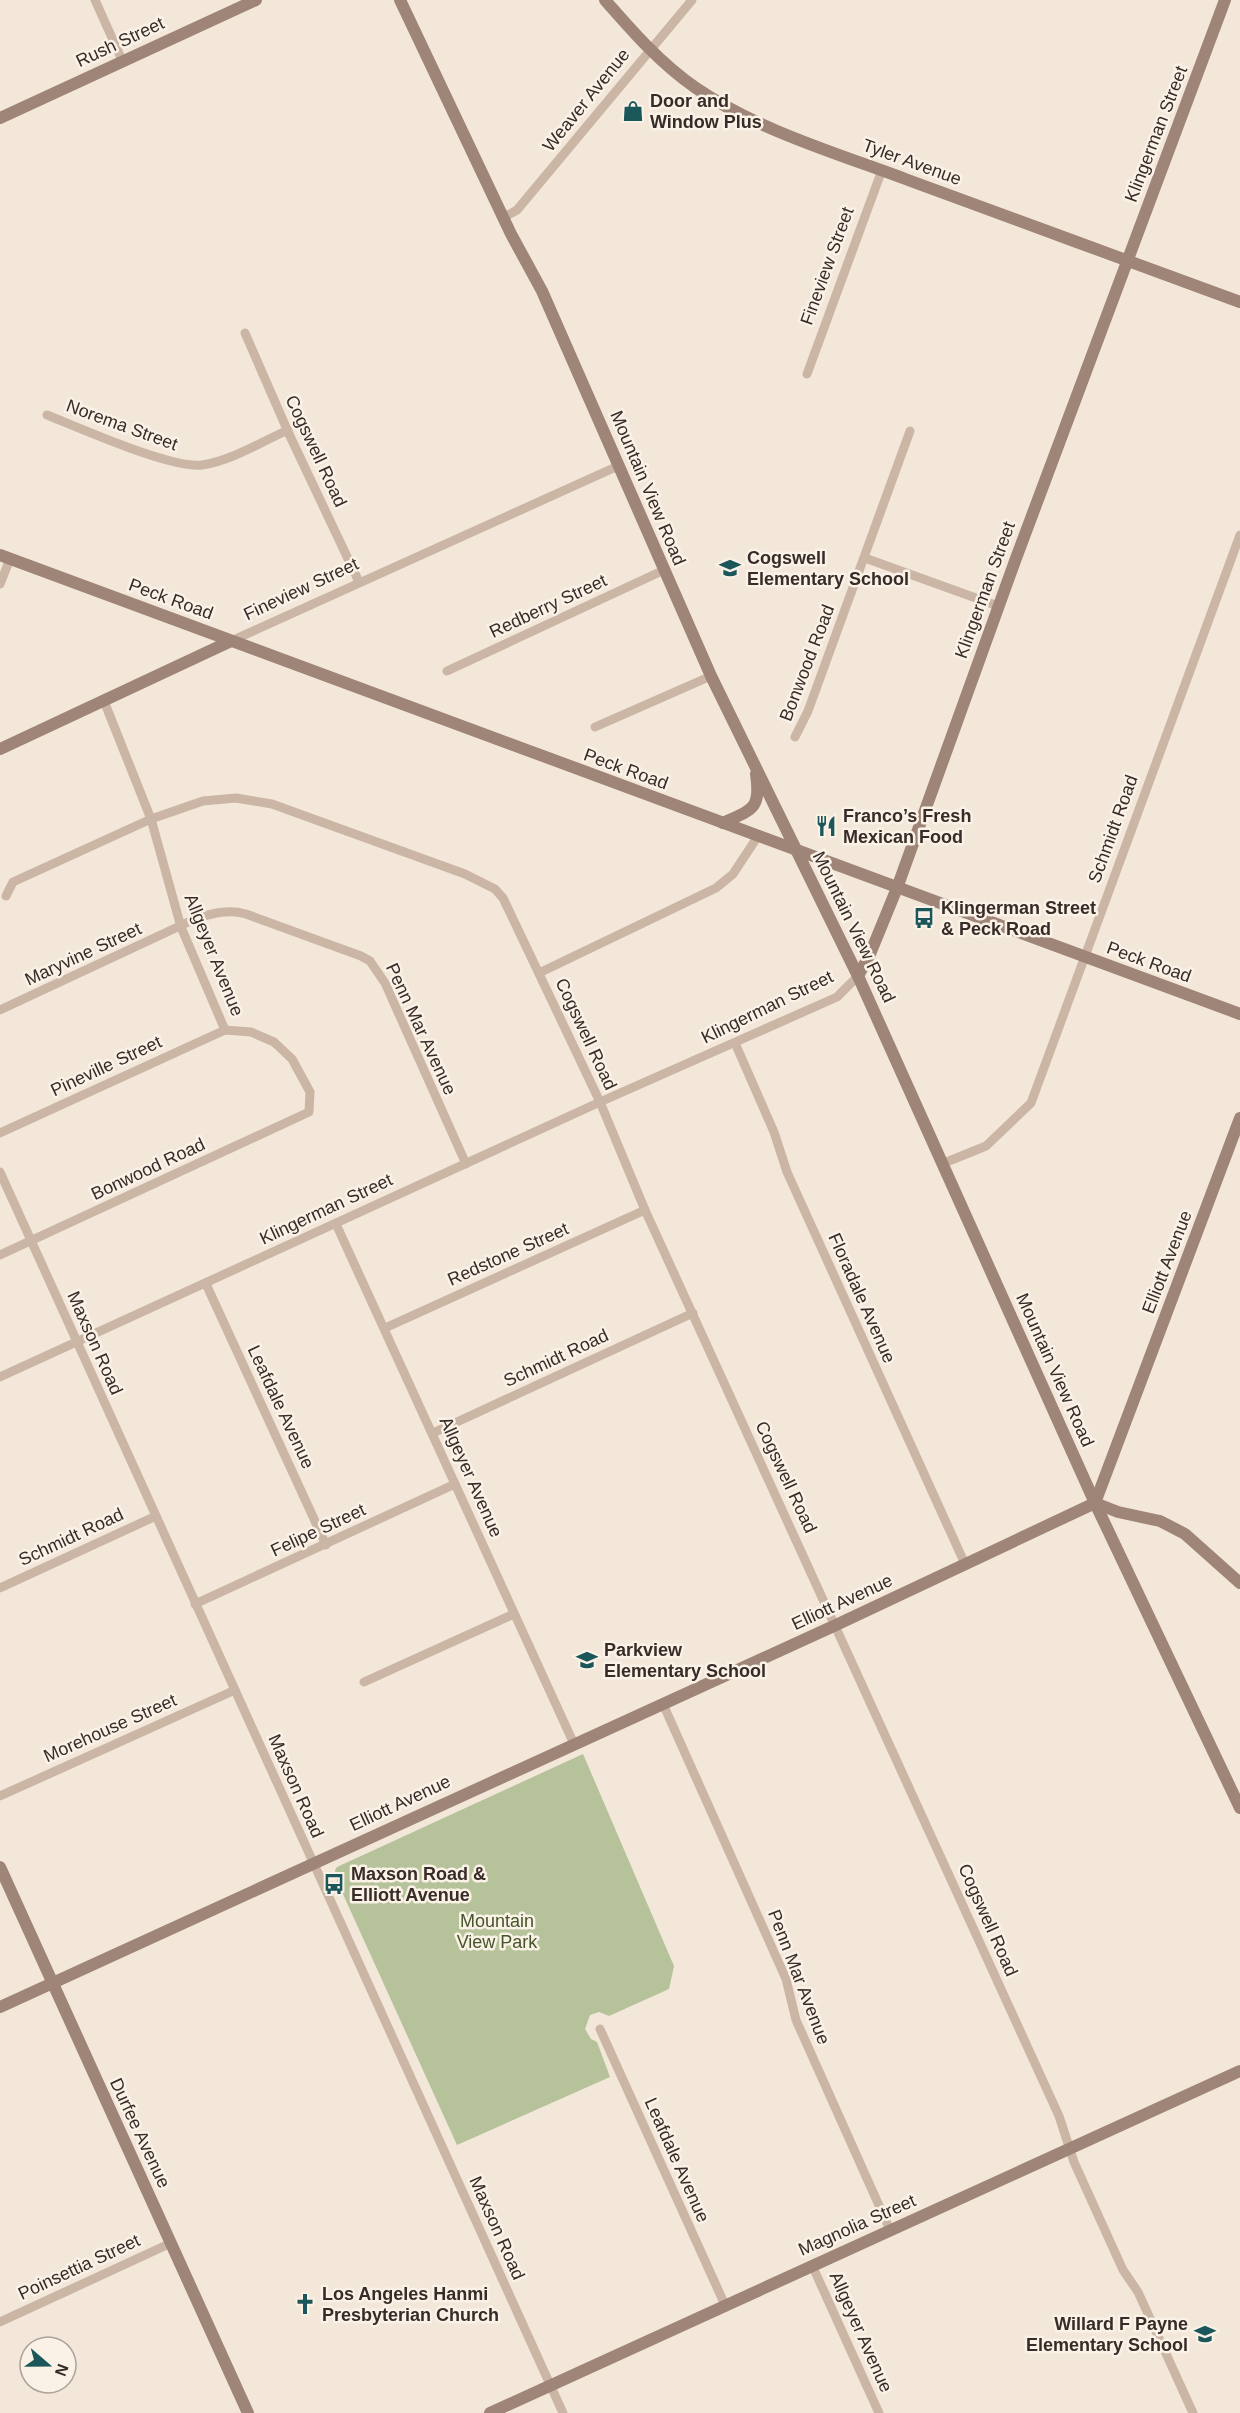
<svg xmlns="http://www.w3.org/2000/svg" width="1240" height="2413" viewBox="0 0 1240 2413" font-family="Arial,sans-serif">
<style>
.green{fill:#b5c29a}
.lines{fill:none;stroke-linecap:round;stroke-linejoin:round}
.street{stroke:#cbb6a6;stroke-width:9}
.secondary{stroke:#9f8577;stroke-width:12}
.labels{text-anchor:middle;stroke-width:5;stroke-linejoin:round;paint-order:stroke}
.street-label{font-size:18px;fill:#372c27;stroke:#faf1e7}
.poi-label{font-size:18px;font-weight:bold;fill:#372c27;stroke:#faf1e7;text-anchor:start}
.park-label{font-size:18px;fill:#47562a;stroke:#faf1e7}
</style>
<rect width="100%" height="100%" fill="#f3e7da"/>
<!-- green -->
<polygon class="green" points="583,1754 674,1966 669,1989 609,2016 599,2012 590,2015 585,2029 591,2039 597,2042 610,2077 457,2145 337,1881 335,1870 337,1867"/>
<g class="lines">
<!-- street -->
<g class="street">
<polyline points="95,0 122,60"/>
<polyline points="503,218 517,210 692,0"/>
<polyline points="245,333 289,434 359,582"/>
<polyline points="807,374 882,170"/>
<path d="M 47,415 C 80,428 171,469 202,465 C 231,461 261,442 288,430"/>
<polyline points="865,558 998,606"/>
<polyline points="0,584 10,559"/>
<polyline points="231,641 618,466"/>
<polyline points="447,671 664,570"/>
<polyline points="595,727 711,676"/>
<polyline points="795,737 808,711 910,431"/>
<polyline points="6,896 13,882 151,819 203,801 236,798 272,804 465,874 495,889 503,898 600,1102 645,1210 1059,2116 1074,2162 1123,2270 1138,2292 1193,2413"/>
<polyline points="539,973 716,888 733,874 758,836"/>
<path d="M 0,1010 L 197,918 C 214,913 229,909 246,914 L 361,956 L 370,961 L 385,983 L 466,1164"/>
<polyline points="735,1043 774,1132 787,1172 965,1564"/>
<polyline points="0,1133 225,1030"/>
<polyline points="944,1163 986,1146 1031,1103 1240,535"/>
<polyline points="0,1172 563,2413"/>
<polyline points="336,1224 574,1744"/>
<polyline points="0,1255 309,1112 310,1092 292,1059 274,1042 251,1032 225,1030 181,927 151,819 104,701"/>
<polyline points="206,1284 326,1545"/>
<polyline points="385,1328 645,1210"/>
<polyline points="0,1377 600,1102 837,997 858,976"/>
<polyline points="433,1433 693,1313"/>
<polyline points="0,1588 156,1516"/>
<polyline points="195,1604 455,1484"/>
<polyline points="364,1682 514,1614"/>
<polyline points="663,1704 786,1979 796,2020 890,2230"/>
<polyline points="0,1796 235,1690"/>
<polyline points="600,2029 725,2305"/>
<polyline points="812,2265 879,2413"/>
<polyline points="0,2322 171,2243"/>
</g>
<!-- secondary -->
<g class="secondary">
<polyline points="400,0 511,234 542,291 711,676 858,976 1095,1503 1240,1808"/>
<path d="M 605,0 C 633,32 661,64 696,88 C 757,130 839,154 908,180 C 1019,221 1129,261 1240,302"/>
<polyline points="0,118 256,0"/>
<polyline points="0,555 1240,1014"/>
<polyline points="0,749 231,641"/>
<path d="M 723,823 C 753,809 761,809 756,774"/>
<polyline points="858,976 870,954 897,888 1015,561 1225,0"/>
<polyline points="1095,1503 1118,1512 1160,1521 1185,1534 1240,1583"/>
<polyline points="0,1867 248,2413"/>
<polyline points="0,2007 836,1625 1095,1503 1240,1118"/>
<polyline points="490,2413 1240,2071"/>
</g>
</g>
<!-- icons -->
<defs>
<symbol id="shop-bare" viewBox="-9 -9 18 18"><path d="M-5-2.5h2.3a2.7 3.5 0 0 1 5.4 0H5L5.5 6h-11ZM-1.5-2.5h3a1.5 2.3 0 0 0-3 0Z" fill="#1b575a" stroke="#faf1e7" stroke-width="2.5" paint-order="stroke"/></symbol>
<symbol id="school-bare" viewBox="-9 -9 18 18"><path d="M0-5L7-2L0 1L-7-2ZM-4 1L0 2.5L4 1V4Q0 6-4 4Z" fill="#1b575a" stroke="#faf1e7" stroke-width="2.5" paint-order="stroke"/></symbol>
<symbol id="restaurant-bare" viewBox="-9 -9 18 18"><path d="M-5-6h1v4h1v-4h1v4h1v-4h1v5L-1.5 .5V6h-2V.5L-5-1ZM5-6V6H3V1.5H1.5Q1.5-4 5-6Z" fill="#1b575a" stroke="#faf1e7" stroke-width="2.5" paint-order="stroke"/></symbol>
<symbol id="bus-bare" viewBox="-9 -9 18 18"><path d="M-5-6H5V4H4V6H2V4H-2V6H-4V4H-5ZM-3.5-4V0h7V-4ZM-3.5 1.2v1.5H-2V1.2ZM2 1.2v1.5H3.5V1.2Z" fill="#1b575a" stroke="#faf1e7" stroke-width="2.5" paint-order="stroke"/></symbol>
<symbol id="church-bare" viewBox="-9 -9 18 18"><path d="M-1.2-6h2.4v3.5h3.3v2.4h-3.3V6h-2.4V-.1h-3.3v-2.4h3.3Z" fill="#1b575a" stroke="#faf1e7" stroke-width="2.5" paint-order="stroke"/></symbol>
</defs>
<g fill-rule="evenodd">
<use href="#shop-bare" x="618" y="96" width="30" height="30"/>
<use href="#school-bare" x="715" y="553" width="30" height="30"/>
<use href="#restaurant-bare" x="811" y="811" width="30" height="30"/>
<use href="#bus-bare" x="909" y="903" width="30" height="30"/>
<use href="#school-bare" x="572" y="1645" width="30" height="30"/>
<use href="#bus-bare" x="319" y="1869" width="30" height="30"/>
<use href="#church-bare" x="290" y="2289" width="30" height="30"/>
<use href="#school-bare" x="1190" y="2319" width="30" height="30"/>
</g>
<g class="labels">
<!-- street labels -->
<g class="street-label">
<text transform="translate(120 42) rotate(-25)" y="6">Rush Street</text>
<text transform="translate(586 100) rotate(-51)" y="6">Weaver Avenue</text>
<text transform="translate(1156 134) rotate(-69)" y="6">Klingerman Street</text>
<text transform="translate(912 162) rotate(20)" y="6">Tyler Avenue</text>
<text transform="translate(827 266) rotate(-70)" y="6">Fineview Street</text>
<text transform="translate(122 425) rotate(20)" y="6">Norema Street</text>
<text transform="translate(316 451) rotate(65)" y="6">Cogswell Road</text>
<text transform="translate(648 488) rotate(67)" y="6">Mountain View Road</text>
<text transform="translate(301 589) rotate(-25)" y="6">Fineview Street</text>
<text transform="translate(985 590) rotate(-70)" y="6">Klingerman Street</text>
<text transform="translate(171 599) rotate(20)" y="6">Peck Road</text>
<text transform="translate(548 606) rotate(-25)" y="6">Redberry Street</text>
<text transform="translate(807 663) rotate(-69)" y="6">Bonwood Road</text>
<text transform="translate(626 769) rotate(20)" y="6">Peck Road</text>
<text transform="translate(1113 829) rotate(-70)" y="6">Schmidt Road</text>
<text transform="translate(854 927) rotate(64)" y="6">Mountain View Road</text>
<text transform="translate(83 954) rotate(-25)" y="6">Maryvine Street</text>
<text transform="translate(214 955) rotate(68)" y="6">Allgeyer Avenue</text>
<text transform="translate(1149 962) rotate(20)" y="6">Peck Road</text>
<text transform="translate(767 1007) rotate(-26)" y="6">Klingerman Street</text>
<text transform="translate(421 1029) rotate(65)" y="6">Penn Mar Avenue</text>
<text transform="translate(586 1034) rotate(65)" y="6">Cogswell Road</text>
<text transform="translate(106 1066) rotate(-25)" y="6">Pineville Street</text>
<text transform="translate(148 1169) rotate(-25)" y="6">Bonwood Road</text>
<text transform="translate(326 1209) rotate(-25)" y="6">Klingerman Street</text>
<text transform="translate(508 1254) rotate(-24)" y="6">Redstone Street</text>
<text transform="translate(1167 1262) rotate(-69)" y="6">Elliott Avenue</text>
<text transform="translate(862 1298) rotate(66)" y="6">Floradale Avenue</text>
<text transform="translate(95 1343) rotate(66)" y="6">Maxson Road</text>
<text transform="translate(556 1358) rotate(-25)" y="6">Schmidt Road</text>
<text transform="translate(1055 1370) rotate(66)" y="6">Mountain View Road</text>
<text transform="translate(281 1407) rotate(65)" y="6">Leafdale Avenue</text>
<text transform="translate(471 1477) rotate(66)" y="6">Allgeyer Avenue</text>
<text transform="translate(786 1477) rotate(65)" y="6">Cogswell Road</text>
<text transform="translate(318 1530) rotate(-25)" y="6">Felipe Street</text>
<text transform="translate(71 1537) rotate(-25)" y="6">Schmidt Road</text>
<text transform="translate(842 1602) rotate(-25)" y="6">Elliott Avenue</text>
<text transform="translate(110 1728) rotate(-24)" y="6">Morehouse Street</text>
<text transform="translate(296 1786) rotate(66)" y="6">Maxson Road</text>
<text transform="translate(400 1803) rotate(-25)" y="6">Elliott Avenue</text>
<text transform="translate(988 1920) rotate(66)" y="6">Cogswell Road</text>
<text transform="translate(799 1977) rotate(69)" y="6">Penn Mar Avenue</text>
<text transform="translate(140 2133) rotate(65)" y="6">Durfee Avenue</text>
<text transform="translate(677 2160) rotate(66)" y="6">Leafdale Avenue</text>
<text transform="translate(857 2225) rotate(-24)" y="6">Magnolia Street</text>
<text transform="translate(497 2228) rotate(66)" y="6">Maxson Road</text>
<text transform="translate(79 2267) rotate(-25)" y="6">Poinsettia Street</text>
<text transform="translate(861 2332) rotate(66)" y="6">Allgeyer Avenue</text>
</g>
<!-- poi labels -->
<g class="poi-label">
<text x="650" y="107">Door and<tspan x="650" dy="21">Window Plus</tspan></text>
<text x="747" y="564">Cogswell<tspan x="747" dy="21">Elementary School</tspan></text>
<text x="843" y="822">Franco’s Fresh<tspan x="843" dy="21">Mexican Food</tspan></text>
<text x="941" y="914">Klingerman Street<tspan x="941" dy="21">&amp; Peck Road</tspan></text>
<text x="604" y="1656">Parkview<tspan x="604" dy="21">Elementary School</tspan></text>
<text x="351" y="1880">Maxson Road &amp;<tspan x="351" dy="21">Elliott Avenue</tspan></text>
<text x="322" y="2300">Los Angeles Hanmi<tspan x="322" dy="21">Presbyterian Church</tspan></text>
<text x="1188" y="2330" text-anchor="end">Willard F Payne<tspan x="1188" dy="21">Elementary School</tspan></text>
</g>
<!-- park labels -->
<g class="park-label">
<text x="497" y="1927">Mountain<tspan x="497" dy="21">View Park</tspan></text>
</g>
</g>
<!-- north arrow -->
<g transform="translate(48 2365) rotate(110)"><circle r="28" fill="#faf1e7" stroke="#aca29a" stroke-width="1.5"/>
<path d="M0-4.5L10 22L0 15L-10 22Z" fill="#1b575a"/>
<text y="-9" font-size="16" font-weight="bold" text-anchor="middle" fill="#372c27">N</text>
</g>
</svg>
